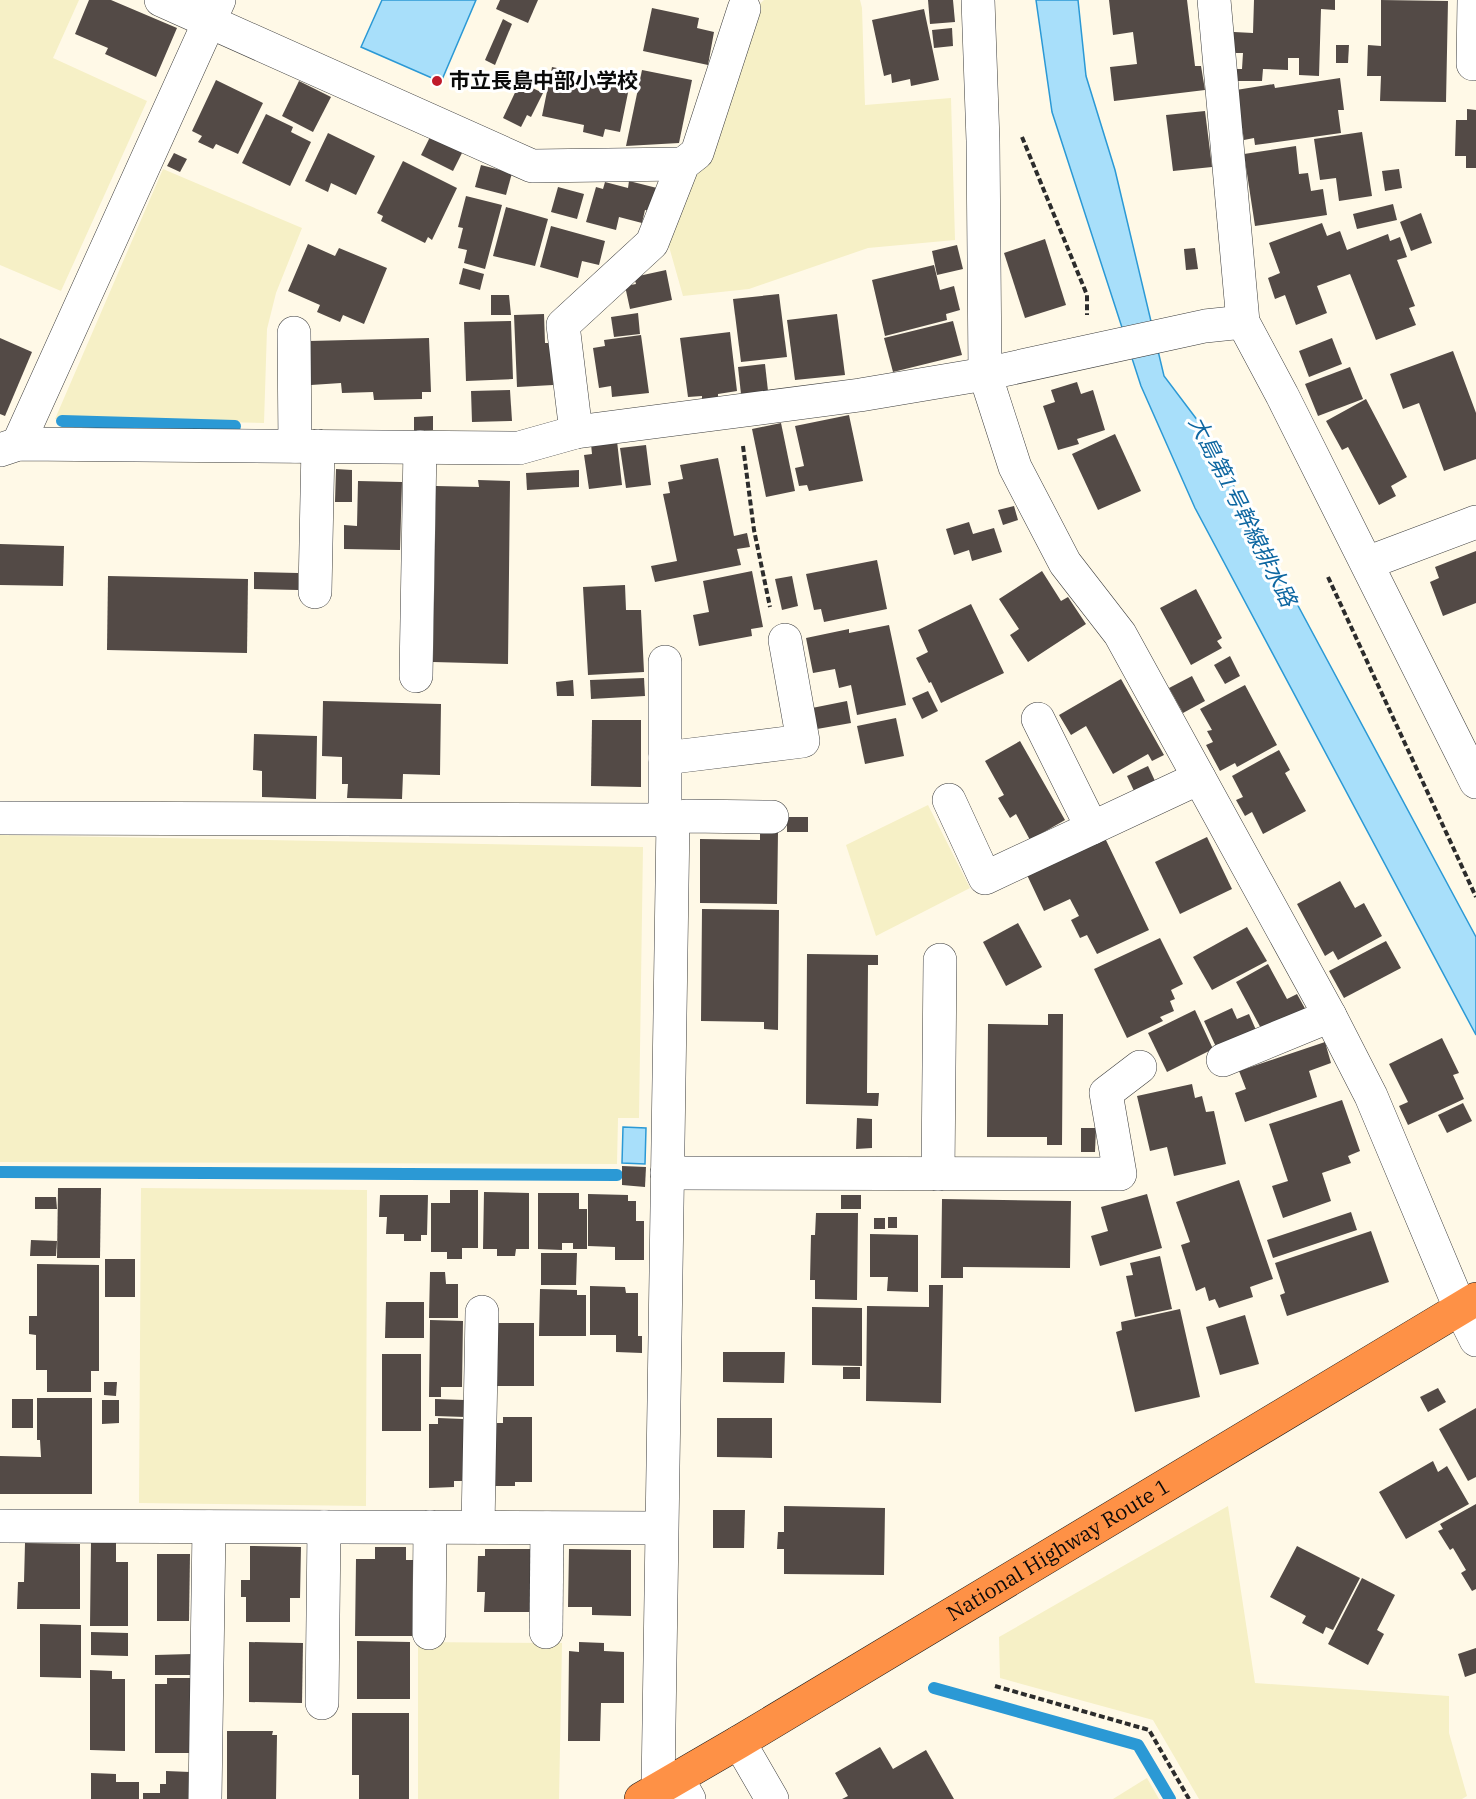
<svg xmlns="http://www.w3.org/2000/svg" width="1476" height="1799" viewBox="0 0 1476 1799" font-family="'IBM Plex Serif','Noto Sans JP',serif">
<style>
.farmland{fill:#f6f0c6}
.water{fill:#a8dffa;stroke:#2b99d5;stroke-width:1.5}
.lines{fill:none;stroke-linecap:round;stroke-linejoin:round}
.stream{stroke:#2b99d5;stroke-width:12}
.building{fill:#534a46}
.minor-casing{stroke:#3d3d3d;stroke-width:34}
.highway-casing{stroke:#1b1b1b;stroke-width:34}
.path{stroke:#2c2c2c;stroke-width:4;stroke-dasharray:6 3;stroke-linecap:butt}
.minor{stroke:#fff;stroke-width:33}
.highway{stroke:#fe9146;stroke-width:33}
.poi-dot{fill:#c01b2b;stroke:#fff;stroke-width:2}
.labels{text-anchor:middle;stroke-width:6;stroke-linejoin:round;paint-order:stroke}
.poi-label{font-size:21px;font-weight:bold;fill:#0a0a0a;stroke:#fff;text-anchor:start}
.street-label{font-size:21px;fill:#0a0a0a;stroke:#fff}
.water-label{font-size:22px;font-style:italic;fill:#0e67a1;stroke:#fff}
</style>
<rect width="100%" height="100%" fill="#fff9e7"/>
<!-- farmland -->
<g class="farmland">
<polygon points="0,0 79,0 53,58 147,101 61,291 0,265"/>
<polygon points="764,0 860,0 862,8 865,105 951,98 955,240 868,248 749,289 683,296 668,243 752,11"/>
<polygon points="163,169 302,228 276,293 267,329 264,423 55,419"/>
<polygon points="928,805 970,888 876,936 846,845"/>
<polygon points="0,835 643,847 639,1118 618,1118 617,1164 0,1162"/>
<polygon points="141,1188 367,1190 366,1506 139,1503"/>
<polygon points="1228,1506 1255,1683 1449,1696 1449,1733 1467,1796 1462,1799 1199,1799 1153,1720 1000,1678 999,1637"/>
<polygon points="418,1642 562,1643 559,1799 418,1799"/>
<polygon points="1147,1778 1159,1799 1113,1799 1142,1781"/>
</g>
<!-- water -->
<g class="water">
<polygon points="382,0 476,0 441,82 361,47"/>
<polygon points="1036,0 1078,0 1086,76 1115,170 1164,376 1201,425 1476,937 1476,1035 1195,508 1141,386 1052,112"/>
<polygon points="623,1127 646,1128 645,1164 622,1163"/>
</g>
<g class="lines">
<!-- stream -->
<g class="stream">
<polyline points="62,421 235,426"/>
<polyline points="0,1172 617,1175"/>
<polyline points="934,1688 1138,1745 1170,1799"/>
</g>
</g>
<!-- building -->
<g class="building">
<polygon points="89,0 111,0 177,28 156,77 105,54 108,48 75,34"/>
<polygon points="500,0 538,0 528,23 496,9"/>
<polygon points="928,0 953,0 955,22 930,24"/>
<polygon points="1109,0 1187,0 1195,66 1201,66 1205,90 1114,101 1110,67 1137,64 1133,32 1113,35"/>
<polygon points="1254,0 1335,0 1335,10 1321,9 1319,76 1299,75 1299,58 1288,58 1288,70 1263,69 1262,81 1233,81 1233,69 1242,69 1243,53 1234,53 1234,32 1253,33"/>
<polygon points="1381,0 1448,1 1446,102 1380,101 1381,76 1367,76 1368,45 1381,46"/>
<polygon points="652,8 699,18 697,28 714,32 708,65 643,51"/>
<polygon points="924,9 939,80 911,86 910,79 892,83 891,74 884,76 872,20"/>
<polygon points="503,19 512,24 495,65 485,60"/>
<polygon points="952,28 953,46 934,48 932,30"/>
<polygon points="1336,45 1349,45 1348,63 1336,63"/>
<polygon points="552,67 630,83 620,132 605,129 603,137 583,132 584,125 542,116"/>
<polygon points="642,70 692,80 679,143 626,146"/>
<polygon points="1340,78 1344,110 1338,110 1341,133 1255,145 1254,138 1244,140 1236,90 1274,84 1275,88"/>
<polygon points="216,80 263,103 238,154 216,144 213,149 198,142 202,136 192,131"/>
<polygon points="299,81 331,97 313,132 282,116"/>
<polygon points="520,82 543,93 531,117 527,115 521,127 503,118"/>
<polygon points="1467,109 1476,110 1476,168 1466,168 1466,156 1455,156 1456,120 1467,120"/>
<polygon points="1205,111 1212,167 1173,171 1166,115"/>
<polygon points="266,114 293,127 291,132 311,142 290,186 242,163"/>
<polygon points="1362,132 1372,196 1339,201 1336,178 1320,180 1314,139"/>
<polygon points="328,133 375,156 356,195 331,183 328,192 305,181"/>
<polygon points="431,135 463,151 453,171 421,155"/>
<polygon points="1296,146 1299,174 1308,173 1311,191 1323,189 1327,215 1255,226 1244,154"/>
<polygon points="174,153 187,159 180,172 167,166"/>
<polygon points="403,161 457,188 432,240 428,237 425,243 381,221 383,216 377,213"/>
<polygon points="481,165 512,173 506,195 475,187"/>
<polygon points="1399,169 1402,188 1385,191 1382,171"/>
<polygon points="629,181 657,188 651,211 645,210 642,223 619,217 616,230 586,222 596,187 603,189 605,182 628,188"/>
<polygon points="558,187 584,194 577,219 551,212"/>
<polygon points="466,196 502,205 485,269 464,263 467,250 458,248 463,228 458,227"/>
<polygon points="1393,204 1397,220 1357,229 1353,214"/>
<polygon points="506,207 548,219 535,266 493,256"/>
<polygon points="1421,213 1432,243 1411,251 1400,222"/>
<polygon points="1322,223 1327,236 1340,231 1347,250 1388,234 1390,241 1400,237 1407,257 1397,260 1415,306 1409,308 1416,325 1376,340 1350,274 1317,286 1327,313 1296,325 1285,295 1275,299 1268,278 1280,273 1269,243"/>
<polygon points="551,226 605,241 599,265 582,261 578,278 540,267"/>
<polygon points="1045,239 1066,305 1025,318 1004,253"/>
<polygon points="308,244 335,256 339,248 387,268 364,324 343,315 340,322 317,312 320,305 288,291"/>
<polygon points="957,245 963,269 937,275 932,251"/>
<polygon points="1195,248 1198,269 1186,270 1184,249"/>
<polygon points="934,265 940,290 954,286 960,310 946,314 947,320 885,336 872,280"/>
<polygon points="463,268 484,274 480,290 459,284"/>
<polygon points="666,270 672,300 630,309 625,286 636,284 634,277"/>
<polygon points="779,294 787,357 741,362 733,299"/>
<polygon points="491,295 509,295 511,315 491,315"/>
<polygon points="638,313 640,334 614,337 611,317"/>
<polygon points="544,314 545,343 552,343 553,385 517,387 514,315"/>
<polygon points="837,314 845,375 795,380 787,320"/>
<polygon points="511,321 513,379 466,381 464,322"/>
<polygon points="953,321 962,355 893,372 884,338"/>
<polygon points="730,332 737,391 718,394 718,399 702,400 702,396 688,397 680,338"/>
<polygon points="641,335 649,393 612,397 611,386 599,388 593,348 605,346 604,340"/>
<polygon points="0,338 32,352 5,416 0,414"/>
<polygon points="429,338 431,392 422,392 422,399 374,400 373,392 342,393 341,383 311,385 309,341"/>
<polygon points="1332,338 1342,364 1309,377 1299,351"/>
<polygon points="1453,351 1476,413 1476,459 1444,471 1419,403 1403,409 1390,374"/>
<polygon points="765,364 768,391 741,394 738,367"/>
<polygon points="1350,367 1363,399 1318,416 1305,384"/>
<polygon points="1077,382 1081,394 1093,390 1105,430 1077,439 1079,444 1058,450 1043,406 1055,402 1051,390"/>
<polygon points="510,390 512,421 472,422 471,391"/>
<polygon points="1366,399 1407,477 1391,486 1396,496 1379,505 1348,447 1342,450 1326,421"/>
<polygon points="849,415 863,481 809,491 807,485 799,486 795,468 804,466 795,426"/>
<polygon points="433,416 433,430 414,431 414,417"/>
<polygon points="781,423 795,491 766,497 752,429"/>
<polygon points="1115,434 1141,491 1098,510 1072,454"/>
<polygon points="617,441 622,485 589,489 584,455 592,454 591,444"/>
<polygon points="646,445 651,485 626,488 620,448"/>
<polygon points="718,458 734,536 747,533 750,547 737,549 741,565 655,582 651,566 677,561 663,494 670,493 668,482 683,479 680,465"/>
<polygon points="336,469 352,470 352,502 335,502"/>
<polygon points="579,470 579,487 527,490 526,473"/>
<polygon points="478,480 510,481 508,664 433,662 436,486 479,487"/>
<polygon points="358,481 402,482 400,550 344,549 344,525 357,526"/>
<polygon points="1014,506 1018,520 1003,525 998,510"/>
<polygon points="969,522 973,534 994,528 1002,552 972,561 969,550 954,555 946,529"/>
<polygon points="0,544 64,546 63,586 0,585"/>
<polygon points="1476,551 1476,603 1443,616 1430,582 1439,578 1435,567"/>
<polygon points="877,560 887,609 824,622 821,609 814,610 806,574"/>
<polygon points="752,571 763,627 751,629 752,636 699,646 693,615 709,612 703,581"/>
<polygon points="1042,571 1061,601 1068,597 1086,624 1028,662 1010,635 1019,629 999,599"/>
<polygon points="254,572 298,573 298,590 254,589"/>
<polygon points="108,576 248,579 247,653 107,650"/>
<polygon points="792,576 798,606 782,610 775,579"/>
<polygon points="625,585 626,610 641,610 644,672 588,675 583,587"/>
<polygon points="1196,589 1222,638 1217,641 1222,648 1191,665 1160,608"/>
<polygon points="971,604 1004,673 941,703 931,682 929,683 916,658 928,652 918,630"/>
<polygon points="889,625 906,705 857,715 851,685 839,688 835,669 813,673 806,638 849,629 849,633"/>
<polygon points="1230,656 1240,676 1225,684 1214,665"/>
<polygon points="1192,676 1205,701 1183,713 1169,688"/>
<polygon points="644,678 645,696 591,699 590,680"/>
<polygon points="1121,679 1164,755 1152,761 1148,754 1113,774 1086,726 1071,735 1059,715"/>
<polygon points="573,680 574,696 557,696 556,682"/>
<polygon points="1245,685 1277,745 1237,767 1235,763 1220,771 1206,745 1213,742 1207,731 1212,730 1200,709"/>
<polygon points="928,691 938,711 922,719 912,698"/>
<polygon points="323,701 441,704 440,775 403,774 402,799 347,798 348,784 342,784 342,757 322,756"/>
<polygon points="847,701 851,723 817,729 812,708"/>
<polygon points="896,718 904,756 865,764 857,726"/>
<polygon points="592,720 641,720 641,787 591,786"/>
<polygon points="254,734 317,736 316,799 262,797 262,771 253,770"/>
<polygon points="1020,741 1065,820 1030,840 1016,814 1010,818 998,798 1004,795 985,761"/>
<polygon points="1279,750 1290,770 1285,773 1306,811 1263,834 1252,812 1245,816 1236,800 1243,797 1232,776"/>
<polygon points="1148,766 1156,783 1135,793 1127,776"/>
<rect x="787" y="817" width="21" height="15"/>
<polygon points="760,831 778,832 777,904 700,903 700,839 760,840"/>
<polygon points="1207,837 1232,889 1180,914 1155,862"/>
<polygon points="1105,838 1149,930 1097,954 1087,935 1080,938 1071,920 1079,916 1070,899 1044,911 1027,875"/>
<polygon points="1340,881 1355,908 1364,903 1382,936 1338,960 1333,951 1325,956 1297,904"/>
<polygon points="702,909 779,910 778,1030 764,1029 764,1022 701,1021"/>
<polygon points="1018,923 1042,967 1006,986 983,942"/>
<polygon points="1247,927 1267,961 1212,990 1193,957"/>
<polygon points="1160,938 1183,984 1171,990 1175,999 1170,1001 1174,1011 1160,1017 1163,1021 1127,1038 1094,969"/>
<polygon points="1386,941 1401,968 1344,998 1329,971"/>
<polygon points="807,954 878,955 878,965 868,965 867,1093 879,1093 878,1106 806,1104"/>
<polygon points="1268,964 1287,999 1297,994 1308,1014 1264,1034 1236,982"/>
<polygon points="1232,1008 1237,1019 1249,1014 1256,1030 1217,1049 1204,1021"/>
<polygon points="1195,1010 1213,1049 1167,1072 1148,1033"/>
<polygon points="1048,1014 1063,1014 1062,1145 1047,1145 1047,1137 987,1137 988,1024 1048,1025"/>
<polygon points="1442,1038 1459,1073 1453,1075 1464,1099 1408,1125 1399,1106 1408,1102 1389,1064"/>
<polygon points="1325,1042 1331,1063 1309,1071 1317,1097 1245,1122 1235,1093 1246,1089 1239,1071"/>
<polygon points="1192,1084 1195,1098 1202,1096 1206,1112 1214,1111 1226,1164 1174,1176 1167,1147 1150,1151 1137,1096"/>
<polygon points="1342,1100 1360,1151 1348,1156 1351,1163 1322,1173 1331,1201 1283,1218 1272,1186 1288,1181 1269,1124"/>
<polygon points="1463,1103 1472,1121 1447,1133 1438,1115"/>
<polygon points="857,1118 872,1119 872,1148 856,1149"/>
<polygon points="1081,1128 1096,1128 1095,1152 1081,1152"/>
<polygon points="622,1166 646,1167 645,1187 622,1185"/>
<polygon points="1239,1180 1273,1279 1250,1287 1253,1297 1219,1308 1215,1299 1209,1301 1205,1287 1196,1291 1181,1245 1190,1242 1176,1202"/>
<polygon points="58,1188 101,1188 100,1258 57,1258"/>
<polygon points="450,1190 478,1190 478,1248 462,1248 462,1259 447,1259 447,1252 431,1252 431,1203 450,1203"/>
<polygon points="484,1192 529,1193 529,1249 516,1249 515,1256 497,1256 497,1249 483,1249"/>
<polygon points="538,1193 579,1193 579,1209 587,1209 587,1249 573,1249 573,1243 562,1243 562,1250 538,1249"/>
<polygon points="588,1194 628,1195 628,1201 636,1201 636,1221 644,1221 644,1260 615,1260 615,1247 588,1246"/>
<polygon points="1147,1194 1162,1248 1100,1266 1091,1236 1108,1231 1101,1207"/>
<polygon points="380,1195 428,1195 427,1235 421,1235 421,1241 404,1241 404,1234 386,1234 387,1217 379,1217"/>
<rect x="841" y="1195" width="20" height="14"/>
<polygon points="35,1197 56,1197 57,1209 35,1209"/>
<polygon points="942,1199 1071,1201 1070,1268 963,1267 963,1278 941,1278"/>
<polygon points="1351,1212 1357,1230 1273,1258 1267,1240"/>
<polygon points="816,1213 858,1213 857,1300 815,1299 815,1280 810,1280 811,1235 815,1235"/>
<rect x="888" y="1217" width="9" height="11"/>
<rect x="874" y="1218" width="11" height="11"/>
<polygon points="1371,1231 1389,1282 1287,1316 1280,1295 1285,1293 1275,1263"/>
<polygon points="870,1234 918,1235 918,1292 887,1291 888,1277 870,1277"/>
<polygon points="31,1240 57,1241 56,1256 30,1256"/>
<polygon points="541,1253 577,1253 576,1285 541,1285"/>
<polygon points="1160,1256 1172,1309 1135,1317 1126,1276 1133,1275 1130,1263"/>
<rect x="105" y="1259" width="30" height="38"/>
<polygon points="37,1264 99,1265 99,1371 91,1371 91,1392 47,1392 47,1370 36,1370 36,1335 29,1334 29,1316 37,1316"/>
<polygon points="430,1272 445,1272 446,1284 458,1284 458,1318 429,1318"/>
<polygon points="929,1285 943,1285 941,1403 866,1401 867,1306 929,1307"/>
<polygon points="590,1286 625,1287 626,1293 638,1293 638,1336 642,1336 642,1353 616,1352 616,1335 590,1335"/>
<polygon points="540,1289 577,1290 577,1295 586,1295 586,1336 539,1336"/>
<polygon points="386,1302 424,1302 424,1338 385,1338"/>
<polygon points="812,1307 862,1308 862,1366 812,1365"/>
<polygon points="1180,1309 1200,1397 1135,1412 1116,1332 1122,1330 1121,1322"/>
<polygon points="1245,1315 1259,1364 1220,1375 1206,1327"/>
<polygon points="430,1320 463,1321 462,1387 441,1387 441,1397 429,1397"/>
<polygon points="498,1323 534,1323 534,1386 497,1386"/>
<polygon points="723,1352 785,1352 784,1383 723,1382"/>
<rect x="382" y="1354" width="39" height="77"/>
<rect x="843" y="1367" width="17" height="12"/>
<polygon points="104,1382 117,1382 116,1396 104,1395"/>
<polygon points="1438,1388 1446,1402 1428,1412 1420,1397"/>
<polygon points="37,1398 92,1398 92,1494 0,1494 0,1456 41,1457 40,1440 37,1440"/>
<rect x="12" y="1399" width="21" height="29"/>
<polygon points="435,1399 465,1400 465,1417 435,1416"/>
<polygon points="102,1400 119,1400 119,1423 102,1424"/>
<polygon points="1476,1408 1476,1477 1468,1481 1439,1429"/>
<polygon points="503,1417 532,1417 532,1482 515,1482 515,1486 494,1486 495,1423 503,1423"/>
<polygon points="438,1418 463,1419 463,1481 454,1481 454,1487 429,1488 429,1424 438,1424"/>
<polygon points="717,1418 772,1418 772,1458 717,1457"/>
<polygon points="1433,1461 1438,1472 1447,1466 1469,1504 1406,1539 1379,1492"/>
<polygon points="1476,1504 1476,1589 1472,1591 1461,1573 1466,1570 1453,1548 1450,1550 1438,1531 1443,1529 1440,1524"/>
<polygon points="784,1506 885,1508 884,1575 784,1574 784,1549 777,1549 778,1532 784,1532"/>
<polygon points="713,1510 745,1510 744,1548 713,1548"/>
<polygon points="91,1542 116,1542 116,1562 128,1562 128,1626 90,1626"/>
<polygon points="25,1543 80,1544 80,1609 17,1609 18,1582 24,1582"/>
<polygon points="250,1546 301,1547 300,1598 290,1598 290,1622 246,1622 246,1597 241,1597 241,1580 250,1580"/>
<polygon points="1297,1546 1360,1578 1333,1630 1326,1627 1323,1634 1302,1623 1306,1616 1270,1597"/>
<polygon points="375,1547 406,1547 406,1560 413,1560 412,1636 355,1636 356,1559 375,1559"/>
<polygon points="485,1549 534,1549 534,1612 484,1612 485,1592 477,1592 478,1556 485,1556"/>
<polygon points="569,1549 631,1550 631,1616 592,1615 592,1607 568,1607"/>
<polygon points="157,1554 190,1554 189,1621 157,1621"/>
<polygon points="1362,1578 1395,1595 1377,1630 1384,1634 1368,1665 1328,1644"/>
<polygon points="40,1624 81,1625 81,1678 40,1677"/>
<polygon points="91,1632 128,1633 128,1656 91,1655"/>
<polygon points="357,1641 410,1642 410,1699 357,1699"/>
<polygon points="249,1642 303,1643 302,1703 249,1702"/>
<polygon points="579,1642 604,1643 604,1651 624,1652 624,1703 601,1703 600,1741 568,1741 569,1651 579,1652"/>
<polygon points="1476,1648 1476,1673 1465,1677 1458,1654"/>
<polygon points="192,1654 192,1675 155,1675 155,1655"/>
<polygon points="90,1670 112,1671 112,1679 125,1679 125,1751 90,1750"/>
<polygon points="167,1678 191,1678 190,1753 155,1753 155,1684 167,1684"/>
<polygon points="352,1713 409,1713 409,1799 359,1799 359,1775 352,1775"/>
<polygon points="227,1731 273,1731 272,1735 277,1735 276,1799 227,1799"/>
<polygon points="880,1747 893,1769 926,1750 954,1799 842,1799 848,1796 835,1773"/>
<polygon points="166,1771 190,1772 190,1799 143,1799 143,1793 160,1793 160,1784 166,1784"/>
<polygon points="91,1773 116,1774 116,1782 139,1782 139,1799 91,1799"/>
</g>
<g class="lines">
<defs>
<g id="minor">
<polyline points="161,0 532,166 683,164"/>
<polyline points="978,0 983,141 985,374 1015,467 1065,563 1120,634 1330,1016 1371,1096 1460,1308 1476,1340"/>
<polyline points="1214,0 1243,322 1282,395 1476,782"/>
<polyline points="1473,64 1474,0"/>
<polyline points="294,333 295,446"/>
<polyline points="576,432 563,325 652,243 683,164 697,153 744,9"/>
<polyline points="18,444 219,0"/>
<polyline points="0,450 18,444 519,448 576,432 860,395 985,374 1205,326 1243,322"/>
<polyline points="1367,563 1476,522"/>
<polyline points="315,592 318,446"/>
<polyline points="665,662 665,820"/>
<polyline points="416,676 420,447"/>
<polyline points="1038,719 1092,828"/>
<polyline points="665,758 803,741 785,640"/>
<polyline points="949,800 985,878 1199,778"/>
<polyline points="0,818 665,820 673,820 686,816 772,817"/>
<polyline points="1223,1060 1330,1016"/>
<polyline points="667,1173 1120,1174 1106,1093 1140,1067"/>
<polyline points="938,1174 940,960"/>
<polyline points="0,1526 661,1528"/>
<polyline points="478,1527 482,1312"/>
<polyline points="546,1632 547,1528"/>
<polyline points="429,1633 430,1527"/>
<polyline points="322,1703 324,1527"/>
<polyline points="739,1742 772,1799"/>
<polyline points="677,1778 689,1799"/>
<polyline points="658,1789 673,820"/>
<polyline points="205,1799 209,1527"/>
</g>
<g id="highway">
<path id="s1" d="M 641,1799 L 739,1742 L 1476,1299"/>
</g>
</defs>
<!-- minor casing -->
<use href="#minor" class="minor-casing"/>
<!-- highway casing -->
<use href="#highway" class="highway-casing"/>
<!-- path -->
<g class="path">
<polyline points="1022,137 1087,295 1087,315"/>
<polyline points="743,446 754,530 770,607"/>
<polyline points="1328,577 1476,897"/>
<polyline points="995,1686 1149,1730 1189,1799"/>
</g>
<!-- minor -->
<use href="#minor" class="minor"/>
<!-- highway -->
<use href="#highway" class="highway"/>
</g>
<!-- markers -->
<circle class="poi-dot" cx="437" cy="81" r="6"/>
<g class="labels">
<!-- poi labels -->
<g class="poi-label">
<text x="449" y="88">市立長島中部小学校</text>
</g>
<!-- street labels -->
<g class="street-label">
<text dy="7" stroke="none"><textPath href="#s1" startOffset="486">National Highway Route 1</textPath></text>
</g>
<!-- water labels -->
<g class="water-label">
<text transform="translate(1243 511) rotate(63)" y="8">大島第1号幹線排水路</text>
</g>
</g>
</svg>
